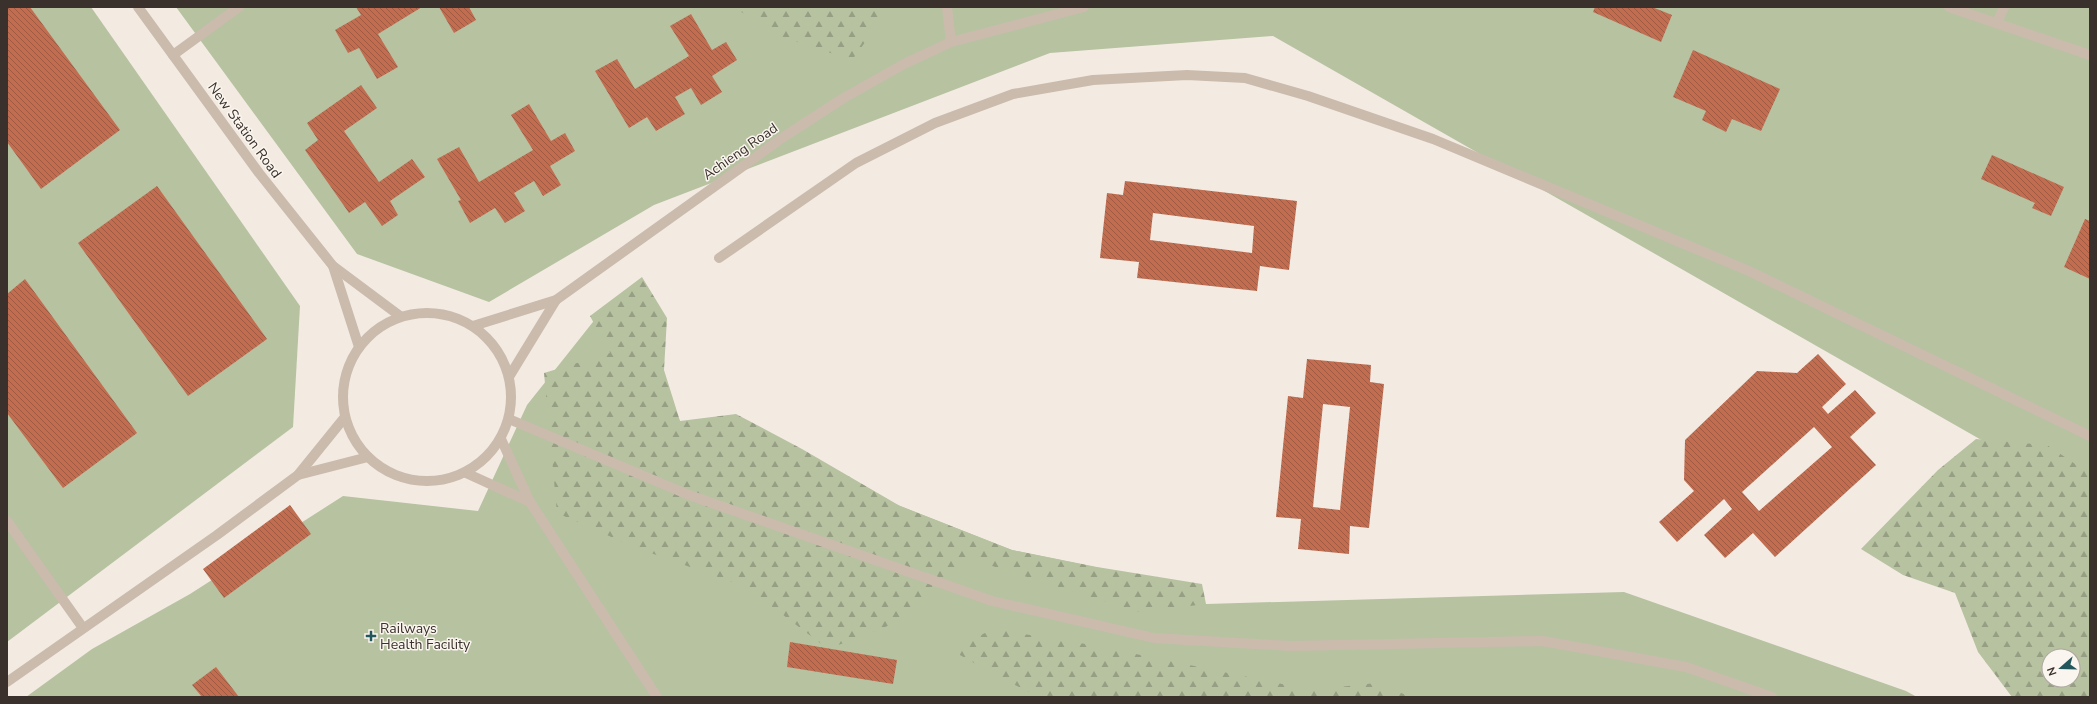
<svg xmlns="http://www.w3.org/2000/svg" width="2097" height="704" viewBox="0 0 2097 704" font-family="'Nunito Sans',sans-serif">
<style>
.green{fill:#b7c2a1}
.forest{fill:url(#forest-firs);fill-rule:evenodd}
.building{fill:url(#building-back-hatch);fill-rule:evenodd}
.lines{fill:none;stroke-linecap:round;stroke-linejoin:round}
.lane{stroke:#cbbbad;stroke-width:10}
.street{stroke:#cbbbad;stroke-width:10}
.poi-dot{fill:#22575b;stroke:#faf5ee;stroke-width:1.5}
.labels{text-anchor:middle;stroke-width:3;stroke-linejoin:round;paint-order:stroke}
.street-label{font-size:14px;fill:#3a302c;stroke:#faf5ee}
.poi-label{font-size:14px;fill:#3a302c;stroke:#faf5ee;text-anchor:start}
</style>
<defs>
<pattern id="forest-firs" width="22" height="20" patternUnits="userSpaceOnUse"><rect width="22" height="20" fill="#b7c2a1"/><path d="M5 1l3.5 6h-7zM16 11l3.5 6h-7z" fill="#969e83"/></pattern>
<pattern id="building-back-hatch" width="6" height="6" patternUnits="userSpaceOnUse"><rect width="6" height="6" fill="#c36d50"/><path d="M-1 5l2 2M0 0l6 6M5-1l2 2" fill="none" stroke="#9f5a43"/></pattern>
</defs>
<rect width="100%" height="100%" fill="#f3ebe2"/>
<!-- green -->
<g class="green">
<polygon points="7,7 91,7 300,306 293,427 7,642"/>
<polygon points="176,7 2090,7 2090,502 1273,36 1050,53 654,205 489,302 357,254"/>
<polygon points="608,303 680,421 728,438 1012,550 1148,578 1206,604 1624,592 1906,691 1917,697 26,697 92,649 190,594 343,496 478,511 527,405"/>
</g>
<!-- forest -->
<g class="forest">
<polygon points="733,7 891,7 852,60 785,38"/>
<polygon points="642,277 667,318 664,370 680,421 736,414 802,449 900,506 1012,550 1097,567 1202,584 1206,604 1139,612 973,560 903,620 828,649 746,587 634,547 557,513 544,373 610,353 590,316"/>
<path d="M 1976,439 L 2047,445 L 2090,474 L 2090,697 L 2012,697 L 1978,652 L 1955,593 L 1903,575 L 1861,549 L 1938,470 ZM 2049,656 L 2073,656 L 2073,680 L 2049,680 Z"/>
<polygon points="993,629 1092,645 1311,690 1376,683 1411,697 1039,697 1001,678 951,650"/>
</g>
<!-- building -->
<g class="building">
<polygon points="7,7 30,7 120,130 41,189 7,142"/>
<polygon points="356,7 422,7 378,34 398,67 377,79 359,48 348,53 335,30 361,15"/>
<polygon points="439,7 469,7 476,20 454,33"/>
<polygon points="1595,7 1652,7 1672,15 1661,42 1593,12"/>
<polygon points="691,14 712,50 726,42 737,60 712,76 722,92 701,105 691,88 675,97 685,114 656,131 647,117 629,128 595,71 617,59 635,89 689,56 670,26"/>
<polygon points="1693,50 1780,89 1761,131 1732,119 1726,132 1702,120 1706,111 1673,97"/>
<polygon points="361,85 377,108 344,131 379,182 412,159 425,177 390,201 398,215 382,226 365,202 349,213 305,150 318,140 307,123"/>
<polygon points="529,104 551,141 565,133 575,151 550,166 561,185 543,196 534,181 514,193 525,211 505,223 495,208 470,223 458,201 461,200 437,159 459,147 479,182 533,150 511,115"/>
<polygon points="1992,155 2064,187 2051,216 2032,208 2035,203 1981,179"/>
<path d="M 1125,181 L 1297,201 L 1289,270 L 1260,266 L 1257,291 L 1137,278 L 1139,262 L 1100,258 L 1107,193 L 1123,195 ZM 1153,213 L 1254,226 L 1252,253 L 1150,240 Z"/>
<polygon points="157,186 267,339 188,396 78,243"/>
<polygon points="2085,219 2090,221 2090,279 2064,267"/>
<polygon points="25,279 137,433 63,488 7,413 7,294"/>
<path d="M 1818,354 L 1846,384 L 1822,407 L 1828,414 L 1855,390 L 1876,413 L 1850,437 L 1876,465 L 1775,557 L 1753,533 L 1725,558 L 1704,535 L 1732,509 L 1724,499 L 1677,542 L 1659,522 L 1694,491 L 1684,480 L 1685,440 L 1757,371 L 1797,373 ZM 1814,427 L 1832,447 L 1759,511 L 1742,492 Z"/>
<path d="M 1307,359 L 1371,365 L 1370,382 L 1384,384 L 1369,528 L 1350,526 L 1349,554 L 1298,549 L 1301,519 L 1276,517 L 1288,396 L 1303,398 ZM 1323,404 L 1350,407 L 1340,510 L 1313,507 Z"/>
<polygon points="290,505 311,534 224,598 203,569"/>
<polygon points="790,642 897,660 893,684 787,667"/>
<polygon points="216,667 239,697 202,697 192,685"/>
</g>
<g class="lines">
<!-- lane -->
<g class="lane">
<polyline points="719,258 856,163 935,123 1013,94 1093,80 1187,75 1245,78 1308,96 1433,139 1749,271 2090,436"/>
<polyline points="509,419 689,495 992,601 1154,638 1290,646 1543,641 1686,667 1772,697"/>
<polyline points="501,439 530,502 657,697"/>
<polyline points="466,473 530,502"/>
</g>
<!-- street -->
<g class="street">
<polyline points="138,7 259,173 333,266 400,316"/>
<polyline points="947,7 951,42"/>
<polyline points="1949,7 2090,55"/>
<polyline points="1997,23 2004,7"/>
<polyline points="173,55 239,7"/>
<polyline points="333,266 359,347"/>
<circle cx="427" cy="397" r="84"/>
<polyline points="473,326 556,300 785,136 842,99 904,64 951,42 1084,7"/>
<polyline points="509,377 556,300"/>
<polyline points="298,475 368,457"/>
<polyline points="7,521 83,628"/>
<polyline points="7,682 217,535 298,475 345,417"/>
</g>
</g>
<!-- markers -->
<path class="poi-dot" d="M369 630h4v4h4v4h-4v4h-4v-4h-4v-4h4z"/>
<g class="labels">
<!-- street labels -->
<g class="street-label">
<text transform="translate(245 130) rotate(54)" y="5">New Station Road</text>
<text transform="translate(740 151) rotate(-35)" y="5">Achieng Road</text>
</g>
<!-- poi labels -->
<g class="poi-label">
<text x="380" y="633">Railways<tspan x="380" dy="16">Health Facility</tspan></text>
</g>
</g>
<!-- border -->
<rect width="2097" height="704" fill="none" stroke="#3a302c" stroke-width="16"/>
<!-- north arrow -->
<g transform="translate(2061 668) rotate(250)"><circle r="19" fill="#faf5ee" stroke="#ada6a0"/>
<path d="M0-3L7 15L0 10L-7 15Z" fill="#22575b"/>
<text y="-6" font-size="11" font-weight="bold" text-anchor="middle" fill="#3a302c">N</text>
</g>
</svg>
